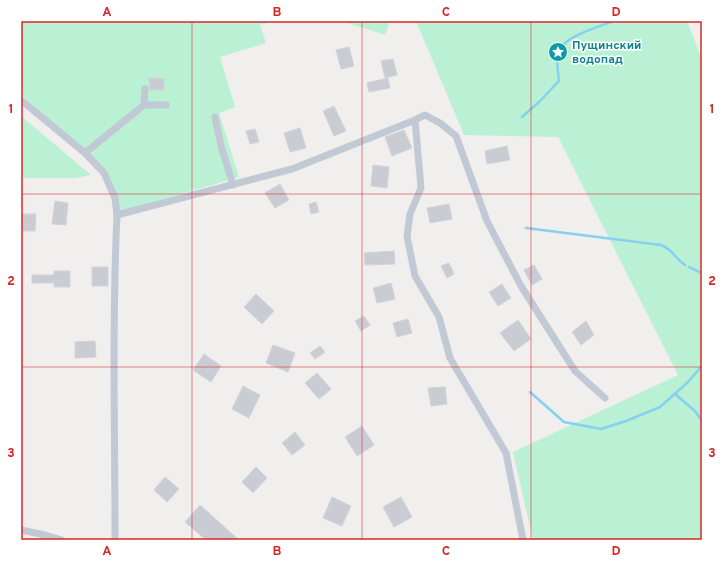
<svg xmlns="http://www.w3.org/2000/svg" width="723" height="561" viewBox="0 0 723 561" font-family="Overpass,sans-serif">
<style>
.green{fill:#baf0d3}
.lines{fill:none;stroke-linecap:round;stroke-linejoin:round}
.stream{stroke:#85d1ef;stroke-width:2.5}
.building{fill:#caccd4;stroke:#d2d3da}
.street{stroke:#c1c9d4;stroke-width:7}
.grid{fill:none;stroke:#d62828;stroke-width:1;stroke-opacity:0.55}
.labels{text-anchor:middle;stroke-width:3;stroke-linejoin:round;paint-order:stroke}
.culture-label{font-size:12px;font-weight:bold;fill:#0d838f;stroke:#fff;text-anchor:start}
.neatline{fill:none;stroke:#d62828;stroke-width:1.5}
.grid-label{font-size:13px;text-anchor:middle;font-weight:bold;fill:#d62828}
</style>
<rect width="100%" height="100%" fill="#f1eeee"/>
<!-- green -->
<g class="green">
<polygon points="21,21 274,21 260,25 266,43 220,57 235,107 219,113 239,177 118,212 104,173 21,94"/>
<polygon points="342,21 390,21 385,35"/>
<polygon points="416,21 687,21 702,59 702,540 533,540 513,452 678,375 558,137 464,135"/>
<polygon points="21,116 91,175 76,178 21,178"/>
</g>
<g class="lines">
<!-- stream -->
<g class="stream">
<path d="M 522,117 L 540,101 L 559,81 C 558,72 556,61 558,53 C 561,37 599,27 613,21"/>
<path d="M 526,228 L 661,245 C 675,251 674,258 685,265"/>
<polyline points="689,267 702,273"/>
<polyline points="530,392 564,422 601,429 626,421 660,407 687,383 702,366"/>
<polyline points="675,394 695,411 702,421"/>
</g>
</g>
<!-- building -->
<g class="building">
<polygon points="349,47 354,66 341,69 336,50"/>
<polygon points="393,59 397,75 385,78 381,61"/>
<polygon points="149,78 164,79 164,90 150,90"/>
<polygon points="388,78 390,88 369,92 367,83"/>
<polygon points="334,106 346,131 334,136 323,111"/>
<polygon points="300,128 306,148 290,152 284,133"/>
<polygon points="255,129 259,142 250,144 246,131"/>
<polygon points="404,130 412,148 392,156 385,137"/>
<polygon points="507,146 510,160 487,164 485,151"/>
<polygon points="373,165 389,167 387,188 371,186"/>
<polygon points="280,184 289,200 275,208 265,193"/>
<polygon points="55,201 68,203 66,225 52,224"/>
<polygon points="316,202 319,212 311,214 309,204"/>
<polygon points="449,204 452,219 430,223 427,208"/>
<polygon points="21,214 36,214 35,231 21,231"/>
<polygon points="394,251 395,264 365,265 364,253"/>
<polygon points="449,263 454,274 447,278 441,266"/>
<polygon points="534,265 542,279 532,285 524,270"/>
<rect x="92" y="267" width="16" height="19"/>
<polygon points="54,271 70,271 70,287 54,287 54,283 32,283 32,275 54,275"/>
<polygon points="391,283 395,299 377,303 373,288"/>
<polygon points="502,284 511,298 498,306 489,292"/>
<polygon points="256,294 274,311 262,324 244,307"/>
<polygon points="364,316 370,325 361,331 355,321"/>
<polygon points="408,319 412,333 397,337 393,323"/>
<polygon points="518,320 531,339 514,351 500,333"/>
<polygon points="586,321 594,335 581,345 572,332"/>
<polygon points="95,341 96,357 75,358 75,342"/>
<polygon points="273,345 295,353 288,372 266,363"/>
<polygon points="320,346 325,352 315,359 310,353"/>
<polygon points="204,354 221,366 211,382 193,370"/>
<polygon points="317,373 331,389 319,399 305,383"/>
<polygon points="243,386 260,395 249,418 232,409"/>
<polygon points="445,387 447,404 431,406 428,388"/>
<polygon points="362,426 374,445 357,456 345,437"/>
<polygon points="295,432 305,445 292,455 282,443"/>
<polygon points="256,467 267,478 253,493 242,482"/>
<polygon points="165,477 179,489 167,502 154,490"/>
<polygon points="332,497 351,506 342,526 323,518"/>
<polygon points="401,497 412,517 394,527 383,507"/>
<polygon points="200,505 239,540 206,540 185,522"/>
</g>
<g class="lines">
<!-- street -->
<g class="street">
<polyline points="21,100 85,153 104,173 115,198 117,215"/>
<polyline points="144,105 166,105"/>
<polyline points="215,117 221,146 233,185"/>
<polyline points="415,120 421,188 410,214 407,236 415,276 439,317 450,358 506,453 523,540"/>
<polyline points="85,153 144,105 145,89"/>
<polyline points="21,530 45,535 62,540"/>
<path d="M 115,540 C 115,432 112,323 117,215 L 292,169 L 415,120 L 425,115 L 440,123 L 456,136 L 487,221 L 521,286 L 575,371 L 605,398"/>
</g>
</g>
<!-- grid -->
<path class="grid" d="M 192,21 L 192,540M 362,21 L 362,540M 531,21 L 531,540M 21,194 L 702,194M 21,367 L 702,367"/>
<!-- icons -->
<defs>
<symbol id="sight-disc" viewBox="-11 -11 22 22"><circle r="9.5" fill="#0f9aa8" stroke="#fff"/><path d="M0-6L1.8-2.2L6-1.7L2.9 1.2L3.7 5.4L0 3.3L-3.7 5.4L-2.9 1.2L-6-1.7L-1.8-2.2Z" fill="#fff"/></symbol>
</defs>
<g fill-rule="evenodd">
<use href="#sight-disc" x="547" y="41" width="22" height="22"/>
</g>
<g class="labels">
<!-- culture labels -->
<g class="culture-label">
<text x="572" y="49">Пущинский<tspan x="572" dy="14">водопад</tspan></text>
</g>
</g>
<!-- border -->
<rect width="723" height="561" fill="none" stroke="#ffffff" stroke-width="44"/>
<rect x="22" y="22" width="679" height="517" class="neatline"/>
<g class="grid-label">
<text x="107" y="16">A</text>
<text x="277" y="16">B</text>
<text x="446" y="16">C</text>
<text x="616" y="16">D</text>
<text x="11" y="113">1</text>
<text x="712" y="113">1</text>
<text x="11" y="285">2</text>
<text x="712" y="285">2</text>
<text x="11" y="457">3</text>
<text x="712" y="457">3</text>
<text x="107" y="555">A</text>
<text x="277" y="555">B</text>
<text x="446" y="555">C</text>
<text x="616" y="555">D</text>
</g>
</svg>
